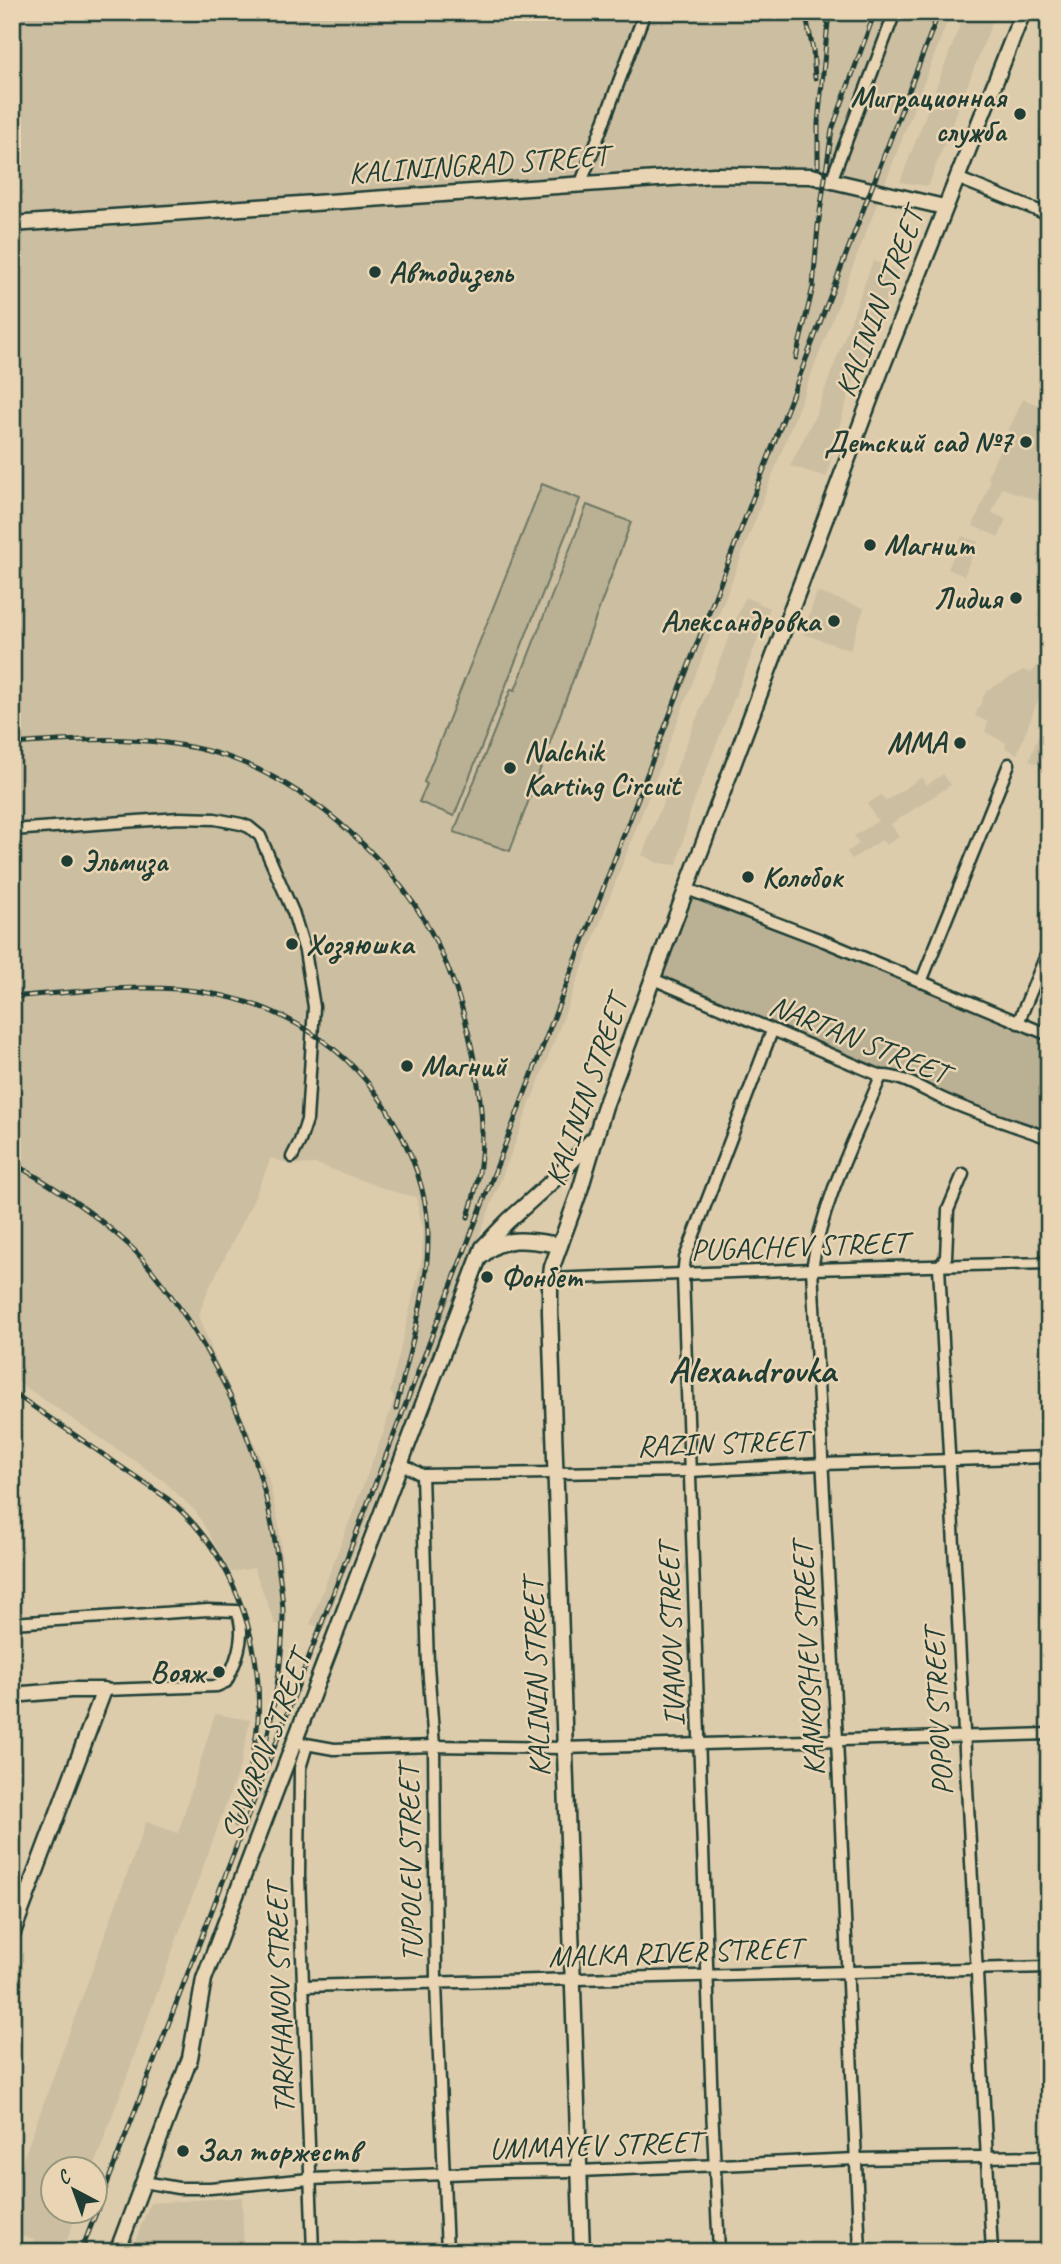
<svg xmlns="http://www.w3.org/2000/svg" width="1061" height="2264" viewBox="0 0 1061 2264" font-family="Caveat,sans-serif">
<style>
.built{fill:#ccbea1}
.green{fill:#bab195;stroke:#6c7764;stroke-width:2}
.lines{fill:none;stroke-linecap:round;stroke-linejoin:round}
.street-casing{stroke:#1f3d34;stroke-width:15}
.secondary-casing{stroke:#1f3d34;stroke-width:19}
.street{stroke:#e9d5b3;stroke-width:10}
.secondary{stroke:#e9d5b3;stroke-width:14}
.rail-casing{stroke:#1f3d34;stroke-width:5}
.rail{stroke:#e9d5b3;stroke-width:2.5;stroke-dasharray:8;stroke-linecap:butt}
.poi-dot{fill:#1f3d34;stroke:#e9d5b3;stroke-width:2.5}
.labels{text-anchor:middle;stroke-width:5;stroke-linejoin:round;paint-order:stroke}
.poi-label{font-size:30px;font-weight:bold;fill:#1f3d34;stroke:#e9d5b3;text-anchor:start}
.street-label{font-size:30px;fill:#1f3d34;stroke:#e9d5b3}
.district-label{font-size:37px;font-weight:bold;fill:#1f3d34;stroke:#e9d5b3}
</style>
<rect width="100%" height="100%" fill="#ddccac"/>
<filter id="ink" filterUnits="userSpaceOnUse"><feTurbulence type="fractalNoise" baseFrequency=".0143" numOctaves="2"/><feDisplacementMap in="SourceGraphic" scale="14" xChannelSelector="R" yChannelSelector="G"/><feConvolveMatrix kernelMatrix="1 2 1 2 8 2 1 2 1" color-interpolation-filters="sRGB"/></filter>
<g filter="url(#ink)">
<!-- built -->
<g class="built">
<polygon points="12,12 951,12 473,1252 324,1629 310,1624 384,1431 394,1398 390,1392 422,1258 422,1226 416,1197 394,1192 317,1164 292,1165 271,1158 250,1208 208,1290 199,1315 213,1353 246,1423 268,1477 279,1524 287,1623 275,1624 254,1568 231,1572 196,1512 164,1481 18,1382 12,1385"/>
<polygon points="965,12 996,12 928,186 900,182"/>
<polygon points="873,261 898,270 850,390 833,448 827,477 790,466 815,416"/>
<polygon points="1023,399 1049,409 1049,505 1002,488 992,513 1006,519 999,537 973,526 990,483 988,475"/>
<polygon points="962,536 978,542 964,576 948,569"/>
<polygon points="817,592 864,608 850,650 803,634"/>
<polygon points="745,597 770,608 691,809 677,865 658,863 642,855"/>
<polygon points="1038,665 1049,669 1049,672 1017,754 1005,748 1006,743 985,732 988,722 975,716 986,691 1023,670 1031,673"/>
<polygon points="1049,708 1049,768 1029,761"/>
<polygon points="943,774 951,785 891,824 899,837 886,845 882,840 852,859 847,852 859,844 854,836 878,821 867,804 881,795 886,801 922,777 927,785"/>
<polygon points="215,1714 250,1720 241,1763 93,2169 52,2170 52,2212 77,2212 63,2252 12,2252 12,2240 31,2248 34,2240 12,2232 12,2190 146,1822 178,1833"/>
<polygon points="242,2197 244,2252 131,2252 150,2203"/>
</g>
<!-- green -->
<g class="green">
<polygon points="542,484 580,499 454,816 419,802 427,784 424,782"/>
<polygon points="587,505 631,522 510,851 454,832 511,689 515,690"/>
<polygon points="687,889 1049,1035 1049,1138 942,1099 653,979"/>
</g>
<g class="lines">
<defs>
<g id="street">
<polyline points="957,178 1049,215"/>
<polyline points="831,181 895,12"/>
<polyline points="581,183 645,12"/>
<polyline points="12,830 179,818 215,819 241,824 249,827 260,836 293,912 305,951 314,1007 307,1120 300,1141 292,1157"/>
<polyline points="687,889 824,941 1049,1035"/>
<path d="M 653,979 L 881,1076 C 902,1075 923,1090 941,1098 C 976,1114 1013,1125 1049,1138"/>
<polyline points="921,982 1009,764"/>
<polyline points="1018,1023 1049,948"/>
<polyline points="963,1174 948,1210 946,1257 939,1267 992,2252"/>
<polyline points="550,1279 812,1269 1049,1263"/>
<polyline points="400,1463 422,1475 689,1471 823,1464 1049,1457"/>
<polyline points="422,1475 428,1665 434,1746 436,1984 447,2252"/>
<path d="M 12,1623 L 208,1610 L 237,1611 C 247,1634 237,1661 226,1682 L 217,1686 L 104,1690"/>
<polyline points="295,1742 334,1749 434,1746 564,1748 1049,1734"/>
<polyline points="307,1745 300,1768 299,1876 313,2252"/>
<polyline points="303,1986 1049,1967"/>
<polyline points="144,2182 178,2188 210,2188 310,2179 501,2172 579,2171 856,2159 1049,2156"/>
<polyline points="719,2252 712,2108 683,1275 685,1258 772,1031"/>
<path d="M 860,2252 L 837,1739 L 812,1269 C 822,1202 855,1139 881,1076"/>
</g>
<g id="secondary">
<polyline points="12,224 714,175 811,176 944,207"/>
<path d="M 482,1256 C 504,1233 533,1241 560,1245"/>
<polyline points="12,1695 71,1690 104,1690 12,1935"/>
<polyline points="117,2252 190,2058 204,1979 483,1247 508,1221 557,1177 592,1140"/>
<polyline points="582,2252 550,1312 550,1282 552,1267 580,1190 605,1106 883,365 1023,12"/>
</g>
</defs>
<!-- street casing -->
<use href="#street" class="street-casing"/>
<!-- secondary casing -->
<use href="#secondary" class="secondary-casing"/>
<!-- street -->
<use href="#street" class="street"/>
<!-- secondary -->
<use href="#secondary" class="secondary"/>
<defs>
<g id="rail">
<polyline points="805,12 813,50 815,78"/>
<polyline points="818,166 818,123 829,12"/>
<polyline points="796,358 813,287 818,226 832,130 875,12"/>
<path d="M 12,744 C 85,739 157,733 228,757 C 313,787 401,866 439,948 C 456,983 467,1021 474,1059 C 480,1094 485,1129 480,1165 C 478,1182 473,1200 468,1217"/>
<path d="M 12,997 C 66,993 122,985 177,989 C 261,995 340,1035 386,1108 C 409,1145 427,1187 428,1232 C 429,1292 409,1350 396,1409"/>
<path d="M 12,1163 C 53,1185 95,1214 129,1245 C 147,1262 162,1283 176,1303 C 230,1381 264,1461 277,1556 C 279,1575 283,1595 283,1614 C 283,1662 274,1708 263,1755"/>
<path d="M 12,1392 L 168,1499 C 231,1551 263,1638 258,1719 C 255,1754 246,1791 236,1824"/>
<polyline points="81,2252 939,12"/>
</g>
</defs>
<!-- rail casing -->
<use href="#rail" class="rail-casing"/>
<!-- rail -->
<use href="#rail" class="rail"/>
</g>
</g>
<!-- markers -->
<g class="poi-dot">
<circle cx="1020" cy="114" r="7"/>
<circle cx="375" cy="272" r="7"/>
<circle cx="1026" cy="442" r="7"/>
<circle cx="870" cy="545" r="7"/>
<circle cx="1016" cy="598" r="7"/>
<circle cx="834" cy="621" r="7"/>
<circle cx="960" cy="743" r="7"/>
<circle cx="510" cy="768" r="7"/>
<circle cx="67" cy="861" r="7"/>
<circle cx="748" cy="877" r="7"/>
<circle cx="292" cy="944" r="7"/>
<circle cx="407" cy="1066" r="7"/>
<circle cx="487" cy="1277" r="7"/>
<circle cx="219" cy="1672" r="7"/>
<circle cx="183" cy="2151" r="7"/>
</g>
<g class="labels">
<!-- poi labels -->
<g class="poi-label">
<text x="1006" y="107" text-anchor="end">Миграционная<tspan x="1006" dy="34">служба</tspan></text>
<text x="389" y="282">Автодизель</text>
<text x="1012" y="452" text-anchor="end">Детский сад №7</text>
<text x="884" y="555">Магнит</text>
<text x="1002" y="608" text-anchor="end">Лидия</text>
<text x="820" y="631" text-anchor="end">Александровка</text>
<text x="946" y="753" text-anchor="end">MMA</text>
<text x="524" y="761">Nalchik<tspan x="524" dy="34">Karting Circuit</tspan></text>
<text x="81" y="871">Эльмиза</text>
<text x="762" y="887">Колобок</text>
<text x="306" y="954">Хозяюшка</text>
<text x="421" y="1076">Магний</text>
<text x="501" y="1287">Фонбет</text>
<text x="205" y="1682" text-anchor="end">Вояж</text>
<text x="197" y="2161">Зал торжеств</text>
</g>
<!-- street labels -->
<g class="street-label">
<text transform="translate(478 164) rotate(-4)" y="10">KALININGRAD STREET</text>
<text transform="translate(879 303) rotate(-69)" y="10">KALININ STREET</text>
<text transform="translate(859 1039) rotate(22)" y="10">NARTAN STREET</text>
<text transform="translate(586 1091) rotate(-71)" y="10">KALININ STREET</text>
<text transform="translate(799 1246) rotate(-2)" y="10">PUGACHEV STREET</text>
<text transform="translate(722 1443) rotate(-2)" y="10">RAZIN STREET</text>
<text transform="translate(671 1635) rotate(-92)" y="10">IVANOV STREET</text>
<text transform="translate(808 1659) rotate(-93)" y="10">KANKOSHEV STREET</text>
<text transform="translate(536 1678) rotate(-92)" y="10">KALININ STREET</text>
<text transform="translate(938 1712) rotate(-93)" y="10">POPOV STREET</text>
<text transform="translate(265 1746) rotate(-69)" y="10">SUVOROV STREET</text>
<text transform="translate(410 1864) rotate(-91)" y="10">TUPOLEV STREET</text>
<text transform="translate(675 1952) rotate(-2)" y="10">MALKA RIVER STREET</text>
<text transform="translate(280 1999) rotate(-92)" y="10">TARKHANOV STREET</text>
<text transform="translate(595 2145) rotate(-2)" y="10">UMMAYEV STREET</text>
</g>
<!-- district labels -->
<g class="district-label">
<text x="752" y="1382">Alexandrovka</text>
</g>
</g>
<!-- margin -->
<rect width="1061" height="2264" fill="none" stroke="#e9d5b3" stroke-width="42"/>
<rect x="21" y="21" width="1019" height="2222" fill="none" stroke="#1f3d34" stroke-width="2.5" filter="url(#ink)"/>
<!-- north arrow -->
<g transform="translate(74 2190) rotate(319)"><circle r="33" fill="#e9d5b3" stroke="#989880" stroke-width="2"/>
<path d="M0-5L12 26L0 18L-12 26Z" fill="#1f3d34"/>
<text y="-10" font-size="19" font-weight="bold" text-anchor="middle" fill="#1f3d34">С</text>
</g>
</svg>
